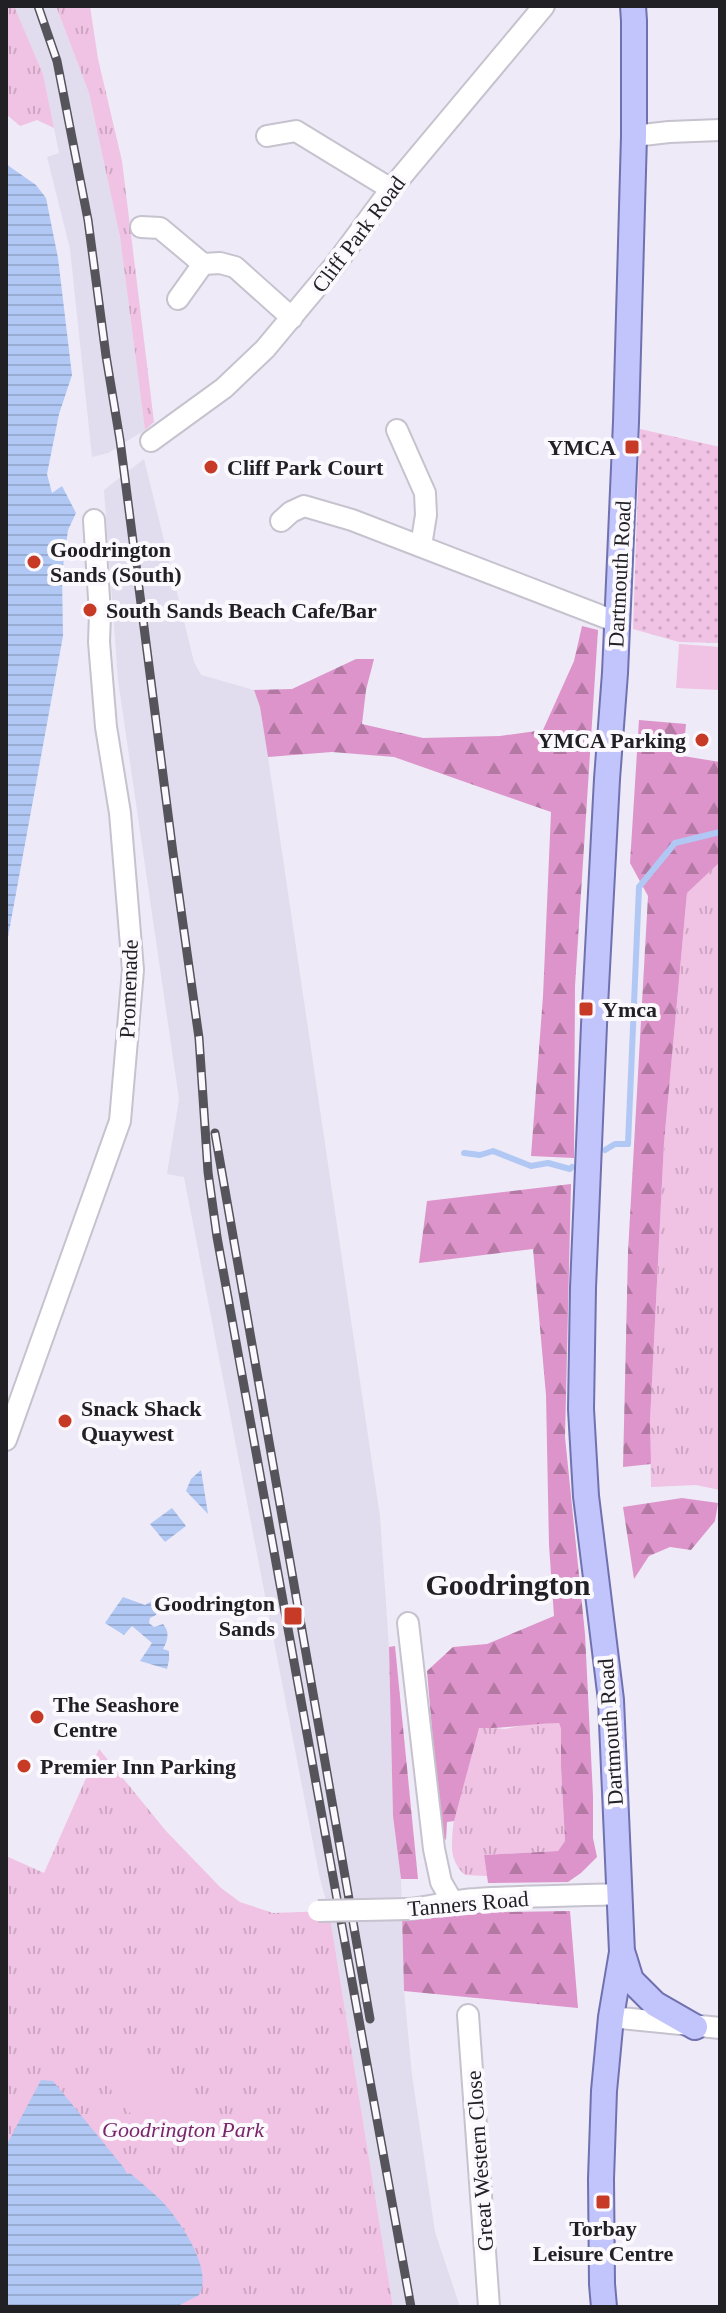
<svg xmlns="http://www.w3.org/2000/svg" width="726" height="2313" viewBox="0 0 726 2313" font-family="Georgia,serif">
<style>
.built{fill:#e2dcef}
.grass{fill:url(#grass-tufts)}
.forest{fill:url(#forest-firs)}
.garden{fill:url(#garden-dots)}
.pitch{fill:#f0c2e3}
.water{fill:url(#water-rules)}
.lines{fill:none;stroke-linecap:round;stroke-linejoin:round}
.stream{stroke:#b1c8f4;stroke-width:6}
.minor-casing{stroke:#c6c2ce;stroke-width:24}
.major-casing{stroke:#7071af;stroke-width:28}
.minor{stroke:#fff;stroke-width:20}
.major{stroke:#c2c4fc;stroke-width:24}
.rail-casing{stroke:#55545a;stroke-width:9}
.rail{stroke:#fbf9fe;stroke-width:6;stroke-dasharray:18;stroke-linecap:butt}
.minor-bridge-casing{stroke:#c6c2ce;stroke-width:24;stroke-linecap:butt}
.minor-bridge{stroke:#fff;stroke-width:20}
.poi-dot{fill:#c63a26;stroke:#fbf9fe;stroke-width:3}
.labels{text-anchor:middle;stroke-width:8;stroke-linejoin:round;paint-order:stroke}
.street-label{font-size:22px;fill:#212024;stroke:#fbf9fe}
.poi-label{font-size:22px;font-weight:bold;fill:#212024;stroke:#fbf9fe;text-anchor:start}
.park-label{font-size:22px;font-style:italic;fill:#792568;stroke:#fbf9fe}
.district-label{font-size:30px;font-weight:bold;fill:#212024;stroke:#fbf9fe}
</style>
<defs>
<pattern id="grass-tufts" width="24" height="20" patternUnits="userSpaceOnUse" patternTransform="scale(2)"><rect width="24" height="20" fill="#f0c2e3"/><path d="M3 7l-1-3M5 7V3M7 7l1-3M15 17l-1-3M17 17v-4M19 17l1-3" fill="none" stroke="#cea6c3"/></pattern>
<pattern id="forest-firs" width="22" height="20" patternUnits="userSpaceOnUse" patternTransform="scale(2)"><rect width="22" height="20" fill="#dd94ca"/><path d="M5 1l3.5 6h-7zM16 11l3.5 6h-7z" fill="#b378a4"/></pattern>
<pattern id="garden-dots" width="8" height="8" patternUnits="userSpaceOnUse" patternTransform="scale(2)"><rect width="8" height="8" fill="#f0c2e3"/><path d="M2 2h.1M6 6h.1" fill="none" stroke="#cea6c3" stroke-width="1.8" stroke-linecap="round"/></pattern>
<pattern id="water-rules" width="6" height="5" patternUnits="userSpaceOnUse" patternTransform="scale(2)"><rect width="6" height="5" fill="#b1c8f4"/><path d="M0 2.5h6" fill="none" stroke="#98acd1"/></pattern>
</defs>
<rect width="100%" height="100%" fill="#eeeaf7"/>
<!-- built -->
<g class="built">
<polygon points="14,6 56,6 89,93 120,237 145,430 108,453 92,457 70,249 47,157 59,153 43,74"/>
<polygon points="144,459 194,662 201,675 254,690 260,707 268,757 380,1517 389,1647 393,1816 401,1879 404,1991 412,2075 435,2232 460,2307 393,2307 329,1911 320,1879 184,1177 167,1174 179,1099 118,680 104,490"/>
</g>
<!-- grass -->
<g class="grass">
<polygon points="6,6 14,6 43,74 54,128 37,120 20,126 6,114"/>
<polygon points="56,6 90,6 98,59 122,161 154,422 145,430 120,237 89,93"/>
<polygon points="720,862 720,1490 696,1485 651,1487 650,1421 664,1143 687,893"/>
<path d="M 534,1723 L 559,1723 L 561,1729 L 561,1767 L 565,1841 L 558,1851 L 484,1855 L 487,1876 L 465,1875 C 457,1868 452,1858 452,1847 C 451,1811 469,1763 479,1727 L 505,1729 Z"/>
<polygon points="99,1749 166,1831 221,1888 240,1902 273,1913 329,1911 393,2307 6,2307 6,1856 44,1873"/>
</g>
<!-- forest -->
<g class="forest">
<polygon points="582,626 598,630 575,986 574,1158 531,1156 543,996 551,812 394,757 332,752 268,757 260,707 254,690 292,689 356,659 374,659 366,690 362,724 423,738 500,736 543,730 574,661"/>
<polygon points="639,720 686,724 683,756 720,762 720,862 687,893 664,1143 650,1421 651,1464 623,1467 628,1252 648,896 630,863"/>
<path d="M 571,1184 L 565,1437 L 585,1634 L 593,1796 L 593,1838 L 597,1857 L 581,1873 L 568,1882 L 488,1883 L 484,1855 L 558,1851 L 565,1841 L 561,1767 L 561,1729 L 559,1723 C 531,1723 507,1729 479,1728 L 454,1821 L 447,1822 L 446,1840 L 441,1835 L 427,1671 L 453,1647 L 487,1644 L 554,1616 L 549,1545 L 546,1395 L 533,1249 L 419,1263 L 427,1201 Z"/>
<polygon points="682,1498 718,1503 715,1521 691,1550 670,1547 649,1556 634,1579 623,1507"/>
<polygon points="395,1646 418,1879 401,1879 393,1816 389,1647"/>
<polygon points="570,1911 578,2008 404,1991 402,1914"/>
</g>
<!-- garden -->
<polygon class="garden" points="640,429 720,447 720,643 679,642 633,629"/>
<!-- pitch -->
<g class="pitch">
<polygon points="679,644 720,647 720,690 676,688"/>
<path d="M 137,2054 L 149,2056 L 154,2060 C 176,2083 202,2107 181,2139 L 172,2142 L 157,2140 C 145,2126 109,2097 108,2081 C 107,2073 112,2064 114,2056 Z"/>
</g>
<!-- water -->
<g class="water">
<polygon points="6,164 36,185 46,198 58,258 72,375 59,414 47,474 52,493 62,486 76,513 68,530 62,574 63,636 6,948"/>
<polygon points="201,1470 208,1514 186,1491 191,1479"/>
<polygon points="172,1508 186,1526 165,1542 150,1524"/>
<path d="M 123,1597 L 145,1605 L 152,1601 L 157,1611 L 156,1615 L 150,1618 L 149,1623 L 154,1627 L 163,1624 C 170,1632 168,1640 163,1649 L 169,1651 L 169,1660 L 167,1669 L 140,1661 L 152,1643 L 132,1626 L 124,1635 L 105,1623 Z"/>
<path d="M 41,2080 L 53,2081 L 124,2168 L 127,2174 L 130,2173 C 142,2184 157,2195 168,2208 C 184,2228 213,2271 199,2295 L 176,2307 L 6,2307 L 6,2146 Z"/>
</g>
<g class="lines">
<!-- stream -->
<g class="stream">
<polyline points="605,1150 615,1144 628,1144 639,887 675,843 720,832"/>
<polyline points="464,1153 480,1155 493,1151 531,1166 548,1163 570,1169 572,1167"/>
</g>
<defs>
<g id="minor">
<polyline points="267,136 296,131 391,189"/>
<polyline points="634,136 669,132 720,130"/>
<polyline points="141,227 160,228 203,264 220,263 235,267 292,318"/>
<polyline points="178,299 203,264"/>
<polyline points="397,430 425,493 426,515 421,546"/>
<polyline points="151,441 224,388 265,349 335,265 391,189 544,6"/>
<polyline points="281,521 291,512 304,506 352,520 617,622"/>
<polyline points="6,1440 120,1121 133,970 120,813 106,727 99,642 100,614 94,520"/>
<polyline points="408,1623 434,1849 441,1882 452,1901"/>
<path d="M 409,1909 C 432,1907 452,1900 476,1899 C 523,1896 571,1896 618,1894"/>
<polyline points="468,2015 489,2307"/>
<polyline points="611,2017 720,2028"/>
</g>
<g id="major">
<polyline points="623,1954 631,1980 655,2004 695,2027"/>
<polyline points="604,2307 602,2284 601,2179 604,2091 611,2017 622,1952 611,1700 586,1496 581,1409 583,1288 594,1025 607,779 615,673 626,422 634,136 634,21 633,6"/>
</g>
</defs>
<!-- minor casing -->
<use href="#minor" class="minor-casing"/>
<!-- major casing -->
<use href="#major" class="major-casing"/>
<!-- minor -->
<use href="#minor" class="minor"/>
<!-- major -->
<use href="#major" class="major"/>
<defs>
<g id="rail">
<polyline points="38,6 57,61 88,220 106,356 120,440 173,853 199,1038 208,1172 217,1237 411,2307"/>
<polyline points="215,1133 370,2019"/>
</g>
</defs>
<!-- rail casing -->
<use href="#rail" class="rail-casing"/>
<!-- rail -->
<use href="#rail" class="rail"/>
<defs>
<polyline id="minor-bridge" points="318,1911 409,1909"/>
</defs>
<!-- minor-bridge casing -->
<use href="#minor-bridge" class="minor-bridge-casing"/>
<!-- minor-bridge -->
<use href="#minor-bridge" class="minor-bridge"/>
</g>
<!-- markers -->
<g class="poi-dot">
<rect x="624" y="439" width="16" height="16" rx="4"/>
<circle cx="211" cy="467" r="8"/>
<circle cx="34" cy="562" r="8"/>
<circle cx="90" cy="610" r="8"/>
<circle cx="702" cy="740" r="8"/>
<rect x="578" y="1001" width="16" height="16" rx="4"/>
<circle cx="65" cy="1421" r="8"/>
<rect x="283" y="1606" width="20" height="20" rx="4"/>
<circle cx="37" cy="1717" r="8"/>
<circle cx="24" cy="1766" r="8"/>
<rect x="595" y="2194" width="16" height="16" rx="4"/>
</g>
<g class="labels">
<!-- street labels -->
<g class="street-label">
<text transform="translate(358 234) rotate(-53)" y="8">Cliff Park Road</text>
<text transform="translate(619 574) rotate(-87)" y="8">Dartmouth Road</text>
<text transform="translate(128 989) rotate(-88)" y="8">Promenade</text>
<text transform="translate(610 1732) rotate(-94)" y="8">Dartmouth Road</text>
<text transform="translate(468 1903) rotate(-5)" y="8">Tanners Road</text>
<text transform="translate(479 2161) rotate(-94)" y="8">Great Western Close</text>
</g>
<!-- poi labels -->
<g class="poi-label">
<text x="616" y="455" text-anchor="end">YMCA</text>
<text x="227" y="475">Cliff Park Court</text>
<text x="50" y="557">Goodrington<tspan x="50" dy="25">Sands (South)</tspan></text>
<text x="106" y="618">South Sands Beach Cafe/Bar</text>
<text x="686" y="748" text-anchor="end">YMCA Parking</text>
<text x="602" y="1017">Ymca</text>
<text x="81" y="1416">Snack Shack<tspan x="81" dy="25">Quaywest</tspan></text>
<text x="275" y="1611" text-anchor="end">Goodrington<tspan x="275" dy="25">Sands</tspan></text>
<text x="53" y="1712">The Seashore<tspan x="53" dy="25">Centre</tspan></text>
<text x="40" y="1774">Premier Inn Parking</text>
<text x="603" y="2236" text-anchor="middle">Torbay<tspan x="603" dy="25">Leisure Centre</tspan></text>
</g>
<!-- park labels -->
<g class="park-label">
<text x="183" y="2137">Goodrington Park</text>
</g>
<!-- district labels -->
<g class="district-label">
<text x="508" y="1595">Goodrington</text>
</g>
</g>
<!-- border -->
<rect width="726" height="2313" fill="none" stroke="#212024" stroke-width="16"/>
</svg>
